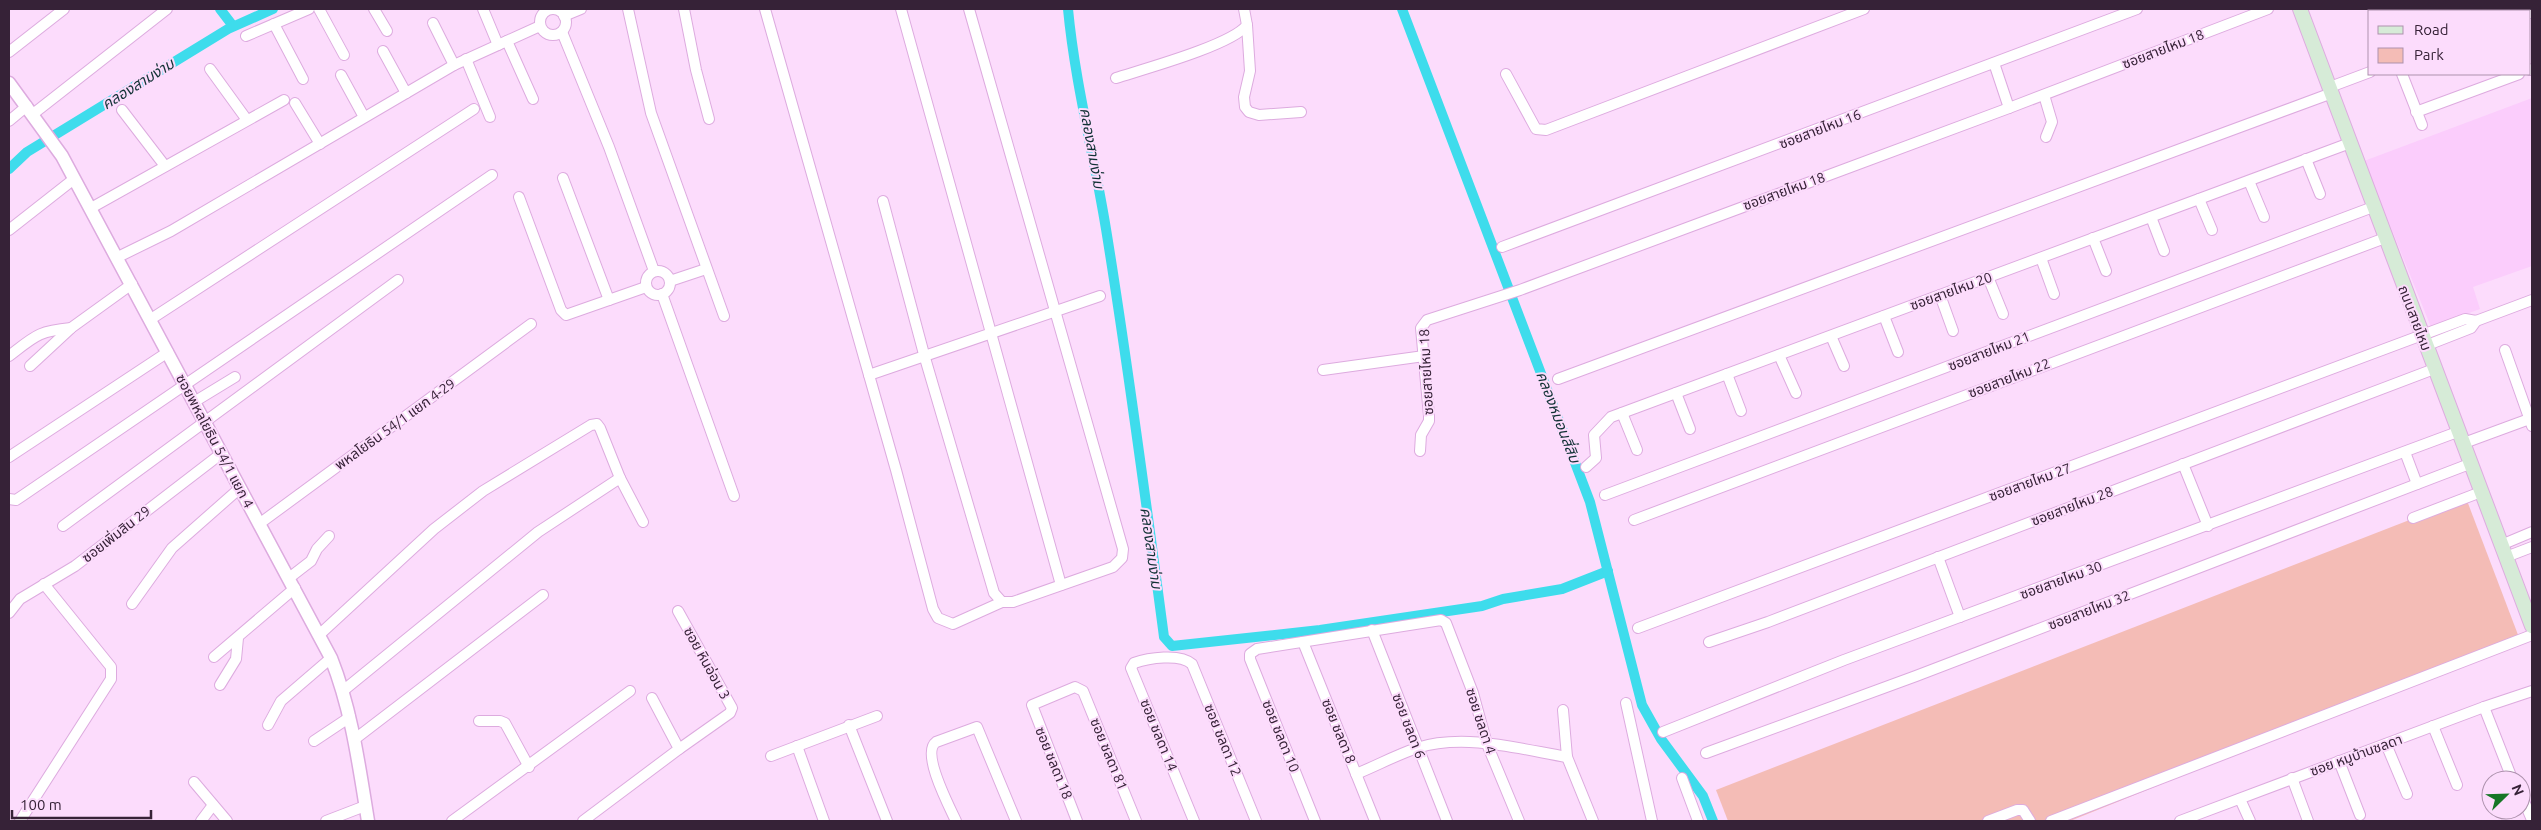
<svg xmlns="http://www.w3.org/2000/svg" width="2541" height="830" viewBox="0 0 2541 830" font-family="Ubuntu,'Noto Sans Thai',sans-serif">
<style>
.built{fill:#fbcdfc}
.green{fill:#f4bcb6}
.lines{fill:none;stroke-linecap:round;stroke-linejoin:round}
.canal{stroke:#3edcec;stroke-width:10}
.minor-casing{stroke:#ddabdf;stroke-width:12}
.tertiary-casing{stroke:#ddabdf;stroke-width:15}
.secondary-casing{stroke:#ddabdf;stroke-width:16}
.minor{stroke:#fff;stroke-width:10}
.tertiary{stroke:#fff;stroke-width:12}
.secondary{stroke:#d6ebd7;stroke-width:14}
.labels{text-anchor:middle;stroke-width:4;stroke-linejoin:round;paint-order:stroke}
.street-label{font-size:14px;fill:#362237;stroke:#fcdcfc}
.water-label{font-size:15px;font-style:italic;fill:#113135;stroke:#fcdcfc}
</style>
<rect width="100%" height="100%" fill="#fcdcfc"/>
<!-- built -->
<polygon class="built" points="2532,98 2532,266 2473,287 2480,309 2431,327 2364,161"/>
<!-- green -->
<polygon class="green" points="2466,498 2520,640 2070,821 1728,821 1716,790"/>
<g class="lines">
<!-- canal -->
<g class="canal">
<polyline points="220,9 233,26"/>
<path d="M 1068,9 C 1075,83 1094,155 1106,229 C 1128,364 1146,501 1164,637 L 1172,646 L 1320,630 L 1482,606 L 1503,599 L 1562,589 L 1608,571"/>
<polyline points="1402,9 1590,502 1642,705 1661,739 1703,796 1713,821"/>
<polyline points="9,169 27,152 228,29 273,9"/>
</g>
<defs>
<g id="minor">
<polyline points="319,9 344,55"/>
<polyline points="374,9 387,31"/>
<polyline points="483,9 498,45"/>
<polyline points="628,9 651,113 724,316"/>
<polyline points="684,9 696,70 709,119"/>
<polyline points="765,9 896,470 933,609 938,618 953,624 1002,602 1013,602 1113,567 1122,558 1123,549 969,9"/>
<polyline points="901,9 1061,585"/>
<polyline points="2376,9 2377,11"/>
<circle cx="553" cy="22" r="13"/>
<polyline points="2391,11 2398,9"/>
<polyline points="2530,13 2532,12"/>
<polyline points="564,16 581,9"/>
<polyline points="433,23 454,65"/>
<polyline points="274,24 303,79"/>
<polyline points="1247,25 1250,71 1244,97 1245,107 1249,112 1259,115 1301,112"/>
<polyline points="562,32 609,147 654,271"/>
<polyline points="246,36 309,9"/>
<polyline points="507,41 533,99"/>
<polyline points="383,51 406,93"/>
<polyline points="9,52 64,9"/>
<polyline points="466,59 490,117"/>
<polyline points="1994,63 2009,108"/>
<polyline points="210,69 247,120"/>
<polyline points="2530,70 2532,69"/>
<polyline points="1506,74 1536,129 1546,130 1864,9"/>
<polyline points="2402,74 2422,125"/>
<polyline points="341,75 364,117"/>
<path d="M 1116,78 C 1144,69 1232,45 1247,25 L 1244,9"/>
<polyline points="2330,87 2370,72"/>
<polyline points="2044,95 2052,122 2046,137"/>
<polyline points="295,103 320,144"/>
<polyline points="122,110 165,166"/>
<polyline points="2416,112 2519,74"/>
<polyline points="33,114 167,9"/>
<polyline points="9,121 27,106"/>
<polyline points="2306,159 2320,194"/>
<polyline points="563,178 609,300"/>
<polyline points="2249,181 2264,217"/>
<polyline points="519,197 561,310 566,315 646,287"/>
<polyline points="2199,199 2212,230"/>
<polyline points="883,201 925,358 994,593 1002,602"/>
<polyline points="91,208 284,100"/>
<polyline points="2151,217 2164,251"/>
<polyline points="9,230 74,179"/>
<polyline points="2093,238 2106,271"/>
<polyline points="1502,247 2137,9"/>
<polyline points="118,257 171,231 454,65 540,26"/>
<polyline points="2041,258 2054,294"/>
<circle cx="658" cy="283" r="12"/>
<polyline points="1988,277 2003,314"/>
<polyline points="670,281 706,269"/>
<polyline points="662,294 734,496"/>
<polyline points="1940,295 1953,331"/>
<polyline points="1884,316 1898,352"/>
<polyline points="151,319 474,109"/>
<polyline points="1831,336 1844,366"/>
<polyline points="2425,346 2471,328 2476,321"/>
<polyline points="2505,350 2532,426"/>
<polyline points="1779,355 1796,393"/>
<path d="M 9,356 C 35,336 38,331 71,328"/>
<polyline points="30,366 71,328 132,284"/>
<polyline points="1323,370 1424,356"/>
<polyline points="1727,374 1741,411"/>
<polyline points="869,375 1100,296"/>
<polyline points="1558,379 2332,93"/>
<polyline points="1676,393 1690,429"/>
<polyline points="194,402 235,377"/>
<polyline points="1622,413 1637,450"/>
<polyline points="2464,443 2532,418"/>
<polyline points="1420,451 1421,435 1429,421 1429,416 1421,328 1427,320 1520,290 2009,108 2268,9"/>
<polyline points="2405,452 2417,484"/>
<polyline points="9,457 168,352"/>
<polyline points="2183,464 2208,526"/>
<polyline points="1586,467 1596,458 1594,435 1611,417 2350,143"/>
<polyline points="1605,495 2373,207"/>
<polyline points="9,499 16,500 22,496 492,175"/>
<polyline points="2413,518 2481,492"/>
<polyline points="1634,520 2385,238"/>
<polyline points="259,524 531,324"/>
<polyline points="63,526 398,280"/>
<polyline points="2501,545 2532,532"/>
<polyline points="1938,557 1960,617"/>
<polyline points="2506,557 2532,547"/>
<polyline points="289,578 311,561 317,549 329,536"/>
<polyline points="132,604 172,548 240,488"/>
<polyline points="678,611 732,708 730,713 679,749"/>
<polyline points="9,613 20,599 75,566 222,453"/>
<polyline points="1638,628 2465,319 2476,321 2532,300"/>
<polyline points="1372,630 1447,821"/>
<polyline points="319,635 434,529 483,491 591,425 597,424 600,428 620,478 643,522"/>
<polyline points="1303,642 1375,821"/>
<polyline points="1709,642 1768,622 2434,369"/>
<polyline points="214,657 295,588"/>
<polyline points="220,685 236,659 238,638"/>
<polyline points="344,690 538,532 620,478"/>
<polyline points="1626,703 1652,821"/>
<polyline points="2484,707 2511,776"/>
<polyline points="1563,710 1567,757 1593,821"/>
<polyline points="479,721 500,721 505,723 529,767"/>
<polyline points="268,725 281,701 331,658"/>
<polyline points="849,725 887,821"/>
<polyline points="2433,726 2457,785"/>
<polyline points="1663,732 1844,660 2460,431"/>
<polyline points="355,739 543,595"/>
<polyline points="314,741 350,717"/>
<polyline points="2386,744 2407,794"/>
<polyline points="797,746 824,821"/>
<polyline points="1706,753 1916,676 2472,463"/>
<polyline points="771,756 877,716"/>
<polyline points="2339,761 2360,815"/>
<path d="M 1356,774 C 1376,766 1396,755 1417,748 C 1464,733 1520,749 1567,757"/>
<polyline points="1682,778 1698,821"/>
<polyline points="2292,778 2308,821"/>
<polyline points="194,782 227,821"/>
<polyline points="2521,794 2532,820"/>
<polyline points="2240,799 2250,821"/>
<polyline points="20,821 111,679 111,667 44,584"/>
<polyline points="201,821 213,805"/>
<polyline points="326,821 365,806"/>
<polyline points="452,821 630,691"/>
<polyline points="583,821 679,749 652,698"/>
<path d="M 956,821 C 949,806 921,753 936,742 L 977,727 L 1016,821"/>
<polyline points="1077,821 1032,705 1075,687 1083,691 1136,821"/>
<path d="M 1194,821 L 1131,668 L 1134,663 C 1148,658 1180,653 1192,664 L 1256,821"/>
<polyline points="1315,821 1250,659 1250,654 1257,649 1441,620 1446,623 1473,693 1487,744 1519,821"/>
<polyline points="1988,821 2017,810 2023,810 2030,821"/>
<polyline points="2051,821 2532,635"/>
<polyline points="2180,821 2484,707 2532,691"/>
</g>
<path id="tertiary" d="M 9,83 L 62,156 L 331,658 C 352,711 359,766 368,821"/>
<polyline id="secondary" points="2300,9 2532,626"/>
</defs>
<!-- minor casing -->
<use href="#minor" class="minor-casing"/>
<!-- tertiary casing -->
<use href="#tertiary" class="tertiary-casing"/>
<!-- secondary casing -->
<use href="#secondary" class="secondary-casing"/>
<!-- minor -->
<use href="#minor" class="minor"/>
<!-- tertiary -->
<use href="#tertiary" class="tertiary"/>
<!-- secondary -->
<use href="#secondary" class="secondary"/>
</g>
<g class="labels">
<!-- street labels -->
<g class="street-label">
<text transform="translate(2163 49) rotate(-21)" y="5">ซอยสายไหม 18</text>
<text transform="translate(1820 129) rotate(-21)" y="5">ซอยสายไหม 16</text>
<text transform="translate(1784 191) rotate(-20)" y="5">ซอยสายไหม 18</text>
<text transform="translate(1951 291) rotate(-20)" y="5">ซอยสายไหม 20</text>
<text transform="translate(2415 318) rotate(69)" y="5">ถนนสายไหม</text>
<text transform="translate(1989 351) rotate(-21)" y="5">ซอยสายไหม 21</text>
<text transform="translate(1426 372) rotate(-93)" y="5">ซอยสายไหม 18</text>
<text transform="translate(2009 378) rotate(-21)" y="5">ซอยสายไหม 22</text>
<text transform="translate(395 424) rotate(-36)" y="5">พหลโยธิน 54/1 แยก 4-29</text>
<text transform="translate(215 441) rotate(62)" y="5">ซอยพหลโยธิน 54/1 แยก 4</text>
<text transform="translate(2030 482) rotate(-20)" y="5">ซอยสายไหม 27</text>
<text transform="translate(2072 506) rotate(-21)" y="5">ซอยสายไหม 28</text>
<text transform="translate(116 534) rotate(-38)" y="5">ซอยเพิ่มสิน 29</text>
<text transform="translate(2061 580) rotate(-20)" y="5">ซอยสายไหม 30</text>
<text transform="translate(2089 610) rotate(-21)" y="5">ซอยสายไหม 32</text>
<text transform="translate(707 663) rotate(61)" y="5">ซอย หินอ่อน 3</text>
<text transform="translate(1481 721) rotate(72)" y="5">ซอย ชลดา 4</text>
<text transform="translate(1409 726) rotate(69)" y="5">ซอย ชลดา 6</text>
<text transform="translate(1339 731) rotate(68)" y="5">ซอย ชลดา 8</text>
<text transform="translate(1159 735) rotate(68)" y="5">ซอย ชลดา 14</text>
<text transform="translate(1281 736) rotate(68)" y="5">ซอย ชลดา 10</text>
<text transform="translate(1223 740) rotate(68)" y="5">ซอย ชลดา 12</text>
<text transform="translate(1109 754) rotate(68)" y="5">ซอย ชลดา 81</text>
<text transform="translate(2356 755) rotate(-20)" y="5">ซอย หมูบ้านชลดา</text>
<text transform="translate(1054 763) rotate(68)" y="5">ซอย ชลดา 18</text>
</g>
<!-- water labels -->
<g class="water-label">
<text transform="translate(138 84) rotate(-32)" y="5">คลองสามง่าม</text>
<text transform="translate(1092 148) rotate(80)" y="5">คลองสามง่าม</text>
<text transform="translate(1558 417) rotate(69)" y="5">คลองหมอนสี่สิบ</text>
<text transform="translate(1151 548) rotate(82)" y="5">คลองสามง่าม</text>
</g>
</g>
<!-- border -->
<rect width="2541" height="830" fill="none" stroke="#362237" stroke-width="20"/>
<!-- legend -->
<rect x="2368" y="10" width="162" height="65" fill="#fcdcfc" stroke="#ad92ad"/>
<rect x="2378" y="26" width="25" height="8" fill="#d6ebd7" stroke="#ad92ad"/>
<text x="2414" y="35" font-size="15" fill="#362237">Road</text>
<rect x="2378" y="48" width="25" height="15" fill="#f4bcb6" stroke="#ad92ad"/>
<text x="2414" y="60" font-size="15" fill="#362237">Park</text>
<!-- north arrow -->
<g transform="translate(2506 795) rotate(67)"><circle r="24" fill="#fcdcfc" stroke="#ad92ad"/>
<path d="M0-4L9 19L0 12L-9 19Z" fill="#167626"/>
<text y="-8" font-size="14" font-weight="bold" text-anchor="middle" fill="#362237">N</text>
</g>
<!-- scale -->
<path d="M12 810v8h139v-8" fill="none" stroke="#362237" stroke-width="2.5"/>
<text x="20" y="810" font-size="15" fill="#362237" stroke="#fcdcfc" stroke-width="4" paint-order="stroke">100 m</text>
</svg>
